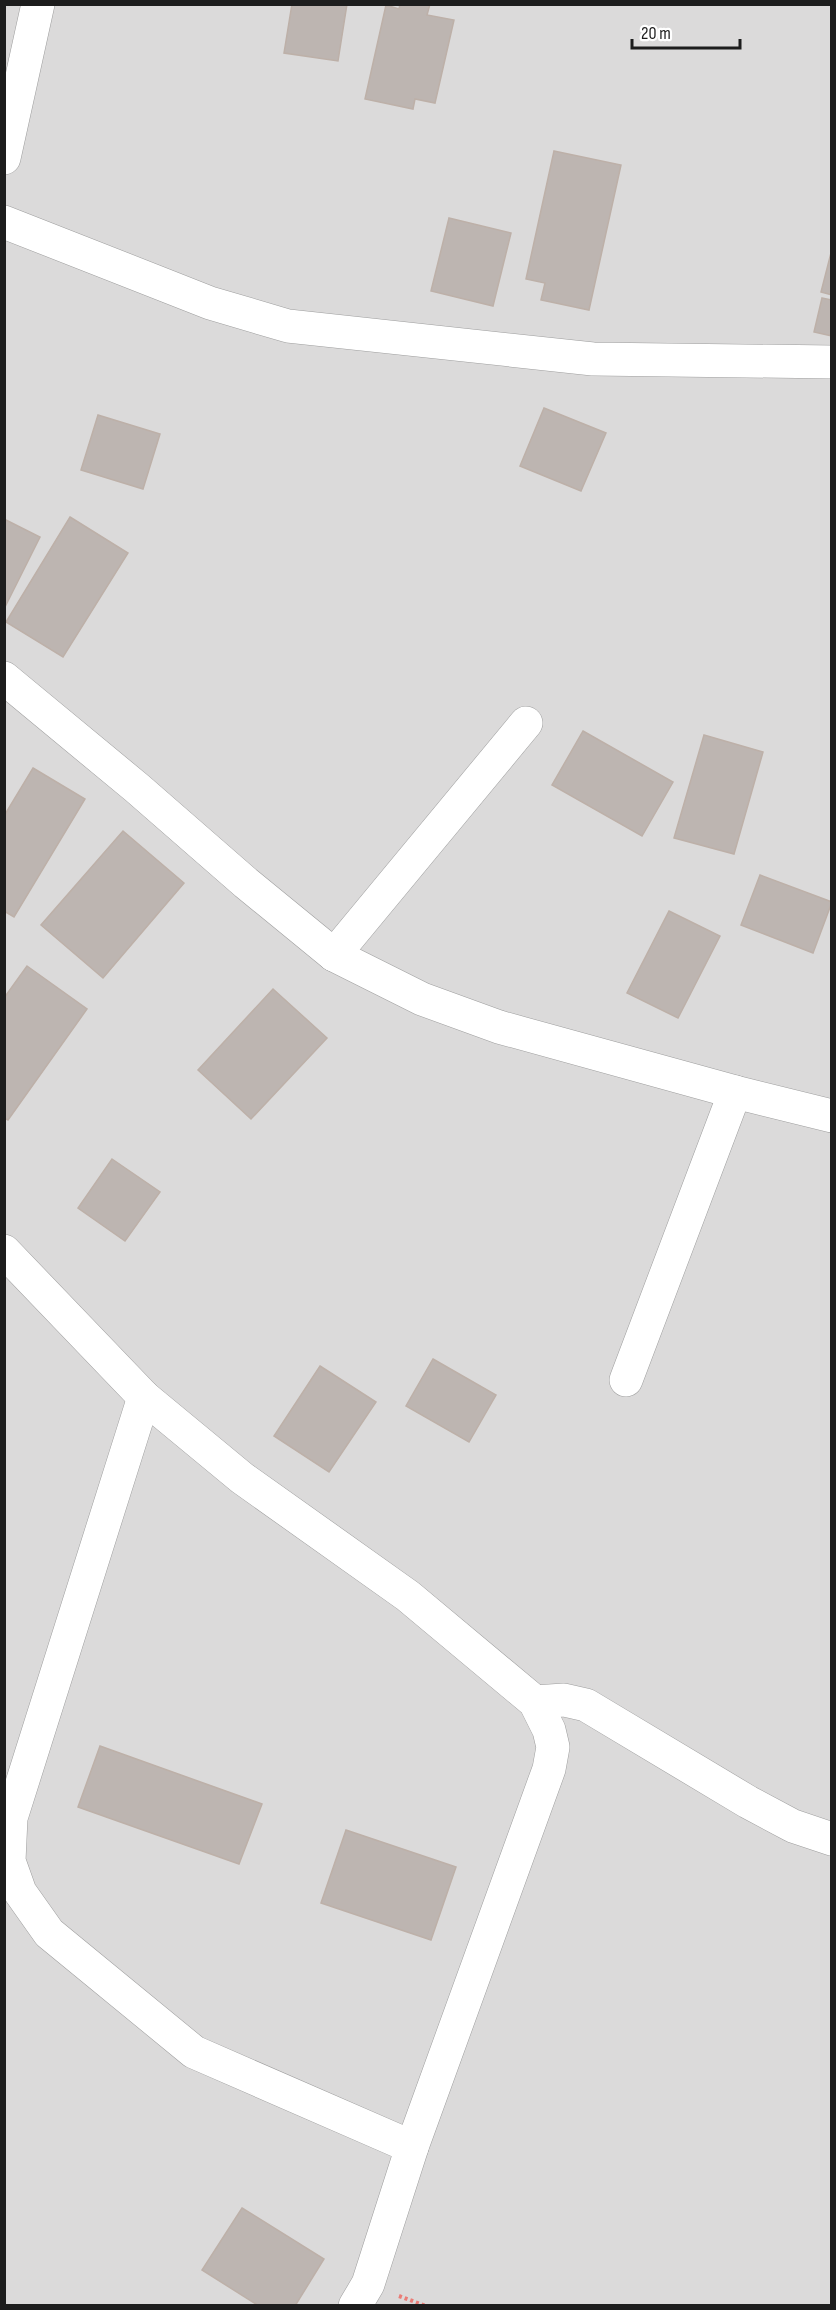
<svg xmlns="http://www.w3.org/2000/svg" width="836" height="2310" viewBox="0 0 836 2310" font-family="'Sofia Sans Condensed',sans-serif">
<style>
.residential{fill:#dbdada}
.building{fill:#bdb5b1;stroke:#bdb0a8;stroke-width:1.5}
.lines{fill:none;stroke-linecap:round;stroke-linejoin:round}
.minor-casing{stroke:#9e9e9e;stroke-width:34}
.path{stroke:#ea7d77;stroke-width:4;stroke-dasharray:3 3;stroke-linecap:butt}
.minor{stroke:#fff;stroke-width:33}
</style>
<rect width="100%" height="100%" fill="#ede9e4"/>
<!-- residential -->
<rect class="residential" x="5" y="5" width="826" height="2300"/>
<!-- building -->
<g class="building">
<polygon points="292,4 347,4 338,61 284,53"/>
<polygon points="400,4 430,4 427,15 454,20 435,103 415,99 413,109 365,99 386,5 399,9"/>
<polygon points="554,151 621,165 589,310 541,300 545,283 526,279"/>
<polygon points="449,218 511,233 493,306 431,291"/>
<polygon points="832,249 832,295 821,292"/>
<polygon points="822,298 832,300 832,336 814,332"/>
<polygon points="544,408 606,433 581,491 520,466"/>
<polygon points="98,415 160,434 143,489 81,470"/>
<polygon points="70,517 128,553 63,657 6,622"/>
<polygon points="6,520 40,537 4,609 4,523"/>
<polygon points="583,731 673,782 642,836 552,785"/>
<polygon points="704,735 763,752 734,854 674,838"/>
<polygon points="33,768 85,799 14,917 4,911 4,816"/>
<polygon points="123,831 184,883 103,978 41,925"/>
<polygon points="760,875 832,902 813,953 741,925"/>
<polygon points="669,911 720,936 678,1018 627,993"/>
<polygon points="27,966 87,1009 8,1120 4,1118 4,998"/>
<polygon points="273,989 327,1038 251,1119 198,1070"/>
<polygon points="112,1159 160,1192 125,1241 78,1208"/>
<polygon points="433,1359 496,1395 469,1442 406,1406"/>
<polygon points="320,1366 376,1402 329,1472 274,1436"/>
<polygon points="100,1746 262,1804 239,1864 78,1807"/>
<polygon points="346,1830 456,1867 431,1940 321,1903"/>
<polygon points="242,2208 324,2259 295,2306 259,2306 202,2270"/>
</g>
<g class="lines">
<defs>
<g id="minor">
<polyline points="4,158 38,4"/>
<polyline points="4,222 210,303 288,326 593,359 832,362"/>
<polyline points="4,678 137,788 246,883 334,955 422,999 499,1027 735,1092 832,1116"/>
<polyline points="334,955 526,723"/>
<polyline points="4,1251 144,1397 242,1478 408,1596 535,1702 549,1730 553,1747 549,1769 412,2147 368,2284 355,2306"/>
<polyline points="626,1380 735,1092"/>
<polyline points="144,1397 11,1818 9,1861 20,1892 49,1933 194,2052 412,2147"/>
<polyline points="535,1702 564,1700 586,1705 748,1802 793,1826 832,1839"/>
</g>
</defs>
<!-- minor casing -->
<use href="#minor" class="minor-casing"/>
<!-- path -->
<polyline class="path" points="399,2296 426,2306"/>
<!-- minor -->
<use href="#minor" class="minor"/>
</g>
<!-- border -->
<rect width="836" height="2310" fill="none" stroke="#1d1d1d" stroke-width="12"/>
<!-- scale -->
<path d="M632 39v9h108v-9" fill="none" stroke="#1d1d1d" stroke-width="3"/>
<text x="641" y="39" font-size="18" fill="#1d1d1d" stroke="#ffffff" stroke-width="4.5" paint-order="stroke">20 m</text>
</svg>
